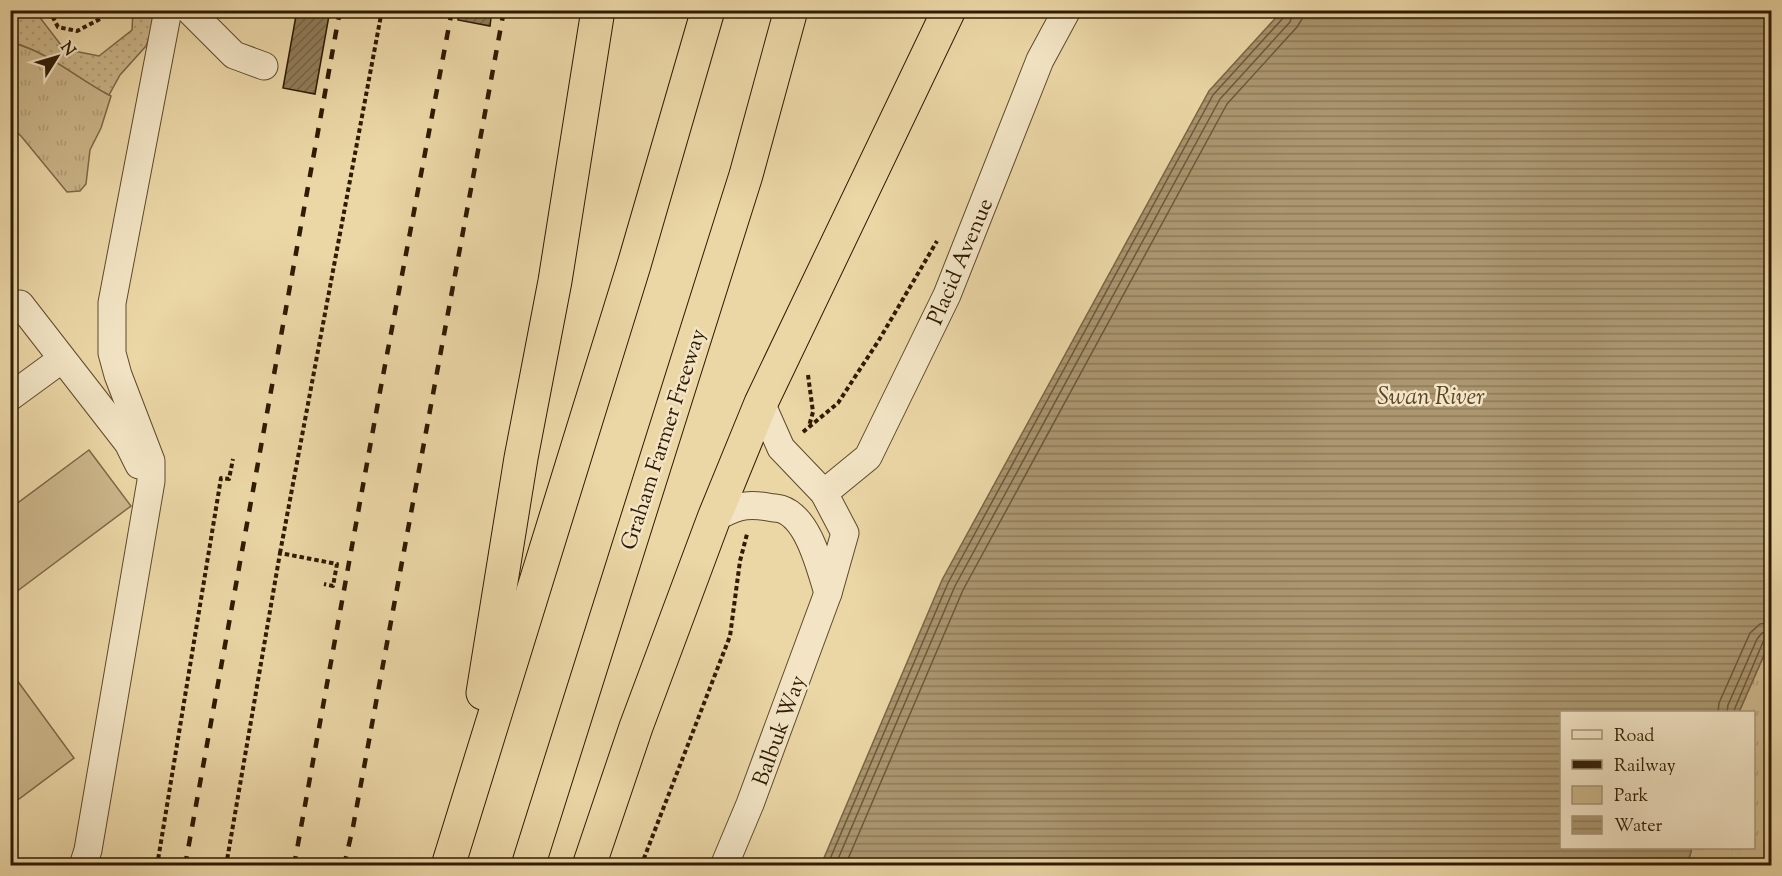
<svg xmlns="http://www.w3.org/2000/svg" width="1782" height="876" viewBox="0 0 1782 876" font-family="'Sorts Mill Goudy',serif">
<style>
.grass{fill:url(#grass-tufts);stroke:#7c6846;stroke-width:1.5}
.park{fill:#cbb68a;stroke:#7c6846;stroke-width:1.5}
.garden{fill:url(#garden-dots);stroke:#7c6846;stroke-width:1.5}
.water{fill:url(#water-rules);stroke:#796544;stroke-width:1.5}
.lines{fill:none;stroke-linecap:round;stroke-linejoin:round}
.shore{stroke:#6c5839;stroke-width:1.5}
.building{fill:url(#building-hatch);stroke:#2e1b03;stroke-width:1.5}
.minor-casing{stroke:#5d4a2c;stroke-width:29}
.highway-casing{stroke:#2e1b03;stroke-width:35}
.path{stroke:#2e1b03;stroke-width:4;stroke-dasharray:4.5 3;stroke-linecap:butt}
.minor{stroke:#f2e4c5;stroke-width:27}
.highway{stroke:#ebd6a6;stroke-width:33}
.rail{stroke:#2e1b03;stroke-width:4.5;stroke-dasharray:10 10;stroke-linecap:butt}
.labels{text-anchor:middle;stroke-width:5;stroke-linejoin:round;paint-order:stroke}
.street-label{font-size:22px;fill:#2e1b03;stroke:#f2e4c5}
.water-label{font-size:24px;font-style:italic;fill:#5a4629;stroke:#f2e4c5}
</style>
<defs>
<pattern id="grass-tufts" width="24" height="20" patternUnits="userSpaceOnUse" patternTransform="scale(1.5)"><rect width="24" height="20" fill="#cbb68a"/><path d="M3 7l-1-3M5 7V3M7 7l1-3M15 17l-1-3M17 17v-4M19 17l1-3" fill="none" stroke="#af9c75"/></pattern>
<pattern id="garden-dots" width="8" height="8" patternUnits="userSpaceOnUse" patternTransform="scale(1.5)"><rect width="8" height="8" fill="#cbb68a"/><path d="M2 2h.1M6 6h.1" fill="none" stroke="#af9c75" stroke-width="1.8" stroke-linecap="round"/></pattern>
<pattern id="water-rules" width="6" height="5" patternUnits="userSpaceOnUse" patternTransform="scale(1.5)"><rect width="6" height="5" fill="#ab966f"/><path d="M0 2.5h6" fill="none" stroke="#8c7a59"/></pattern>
<pattern id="building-hatch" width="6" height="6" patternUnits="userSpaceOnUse" patternTransform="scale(1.5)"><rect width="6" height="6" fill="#907c58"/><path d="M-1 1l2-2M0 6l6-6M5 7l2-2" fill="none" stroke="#766547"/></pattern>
</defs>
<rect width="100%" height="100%" fill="#ebd6a6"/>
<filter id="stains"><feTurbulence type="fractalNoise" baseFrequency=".00333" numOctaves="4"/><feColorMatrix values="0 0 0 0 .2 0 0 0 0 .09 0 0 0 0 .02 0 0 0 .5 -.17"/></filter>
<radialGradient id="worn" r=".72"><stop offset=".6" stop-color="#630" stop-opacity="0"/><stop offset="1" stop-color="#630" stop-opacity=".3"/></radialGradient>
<!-- grass -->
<g class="grass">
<path d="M 10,42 C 51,53 75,77 111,96 L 101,128 L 90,150 L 86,184 L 80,191 L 67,192 L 21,136 L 11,127 Z"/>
<polygon points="1771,639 1771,865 1687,866 1692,848 1754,848 1754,712 1739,712"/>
</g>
<!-- park -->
<g class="park">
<polygon points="89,450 131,506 16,592 11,585 11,508"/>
<polygon points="11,672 74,758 11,805 10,805"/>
</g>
<!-- garden -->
<path class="garden" d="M 10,11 L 35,11 L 64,49 L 99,56 L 132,30 L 133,11 L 155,11 L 151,33 L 146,46 L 120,75 L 109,95 C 73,76 51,53 11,42 Z"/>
<!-- water -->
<polygon class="water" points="1282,11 1771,11 1771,639 1739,712 1562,712 1562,848 1692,848 1687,865 821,865 942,580 1209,91"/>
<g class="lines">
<!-- shore -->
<g class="shore">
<polyline points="1718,712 1719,703 1750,633 1760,624 1772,622"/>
<polyline points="1727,712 1728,705 1757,639 1762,633 1772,631"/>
<polyline points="1734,712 1735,708 1763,642 1767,639 1772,638"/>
<polyline points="827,866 948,583 1213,95 1284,17 1286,10"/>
<polyline points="835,866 955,586 1220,99 1290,22 1294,10"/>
<polyline points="845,866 963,590 1227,104 1297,27 1302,19 1303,10"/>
</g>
</g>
<!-- building -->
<g class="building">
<polygon points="297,10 330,10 315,94 283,88"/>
<polygon points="459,10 492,10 490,26 458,20"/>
</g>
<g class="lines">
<defs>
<g id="minor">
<polyline points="189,10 234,55 264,66"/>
<polyline points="10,311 20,304 128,443 139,465"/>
<polyline points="10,397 62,359"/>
<polyline points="824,493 868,457 947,295 1040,60 1067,10"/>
<path d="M 714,518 C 735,507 744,503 768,507 C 772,508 777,508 781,509 C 809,518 820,568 828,593"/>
<polyline points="83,866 88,850 151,481 151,461 118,375 112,353 112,303 168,10"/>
<polyline points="724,866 750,804 828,593 845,533 824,493 781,448 761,403"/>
</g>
<g id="highway">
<polyline points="483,693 521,458 555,281 598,10"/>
<polyline points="448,866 634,265 708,10"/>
<polyline points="528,866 746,175 791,10"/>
<polyline points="589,866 636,727 714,518 761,403 949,10"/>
</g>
</defs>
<!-- minor casing -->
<use href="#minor" class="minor-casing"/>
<!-- highway casing -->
<use href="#highway" class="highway-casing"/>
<!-- path -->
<g class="path">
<polyline points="49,10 58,27 77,31 100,19 108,10"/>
<polyline points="808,375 813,412 809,426"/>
<polyline points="803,432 838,403 879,340 937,241"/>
<polyline points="280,553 382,10"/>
<polyline points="157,866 221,478 229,479 233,459"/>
<polyline points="226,866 280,553 337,564 333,586 324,584"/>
<polyline points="641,866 730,636 740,561 747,534"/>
</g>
<!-- minor -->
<use href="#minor" class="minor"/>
<!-- highway -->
<use href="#highway" class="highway"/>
<!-- rail -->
<g class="rail">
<polyline points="185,866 340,10"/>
<polyline points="294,866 379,397 452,10"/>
<polyline points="344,866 353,827 504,10"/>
</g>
</g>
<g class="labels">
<!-- street labels -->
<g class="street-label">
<text transform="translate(959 261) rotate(-67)" y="8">Placid Avenue</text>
<text transform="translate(662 439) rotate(-72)" y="8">Graham Farmer Freeway</text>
<text transform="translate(778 730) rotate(-70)" y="8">Balbuk Way</text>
</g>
<!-- water labels -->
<g class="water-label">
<text x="1431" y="404">Swan River</text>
</g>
</g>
<!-- margin -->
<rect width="1782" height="876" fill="none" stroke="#ebd6a6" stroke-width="36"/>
<rect x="12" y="12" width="1758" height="852" fill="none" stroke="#2e1b03" stroke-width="3"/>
<rect x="18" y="18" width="1746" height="840" fill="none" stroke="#2e1b03" stroke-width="1.5"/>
<!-- legend -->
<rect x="1560" y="711" width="195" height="138" fill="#f2e4c5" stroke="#a49477" stroke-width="1.5"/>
<rect x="1572" y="730" width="30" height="9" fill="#f2e4c5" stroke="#a49477" stroke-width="1.5"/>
<text x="1614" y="741" font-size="18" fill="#2e1b03">Road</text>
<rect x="1572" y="760" width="30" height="9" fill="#2e1b03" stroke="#a49477" stroke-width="1.5"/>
<text x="1614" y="771" font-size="18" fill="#2e1b03">Railway</text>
<rect x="1572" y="786" width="30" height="18" fill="#cbb68a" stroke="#a49477" stroke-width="1.5"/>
<text x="1614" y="801" font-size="18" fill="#2e1b03">Park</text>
<rect x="1572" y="816" width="30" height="18" fill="url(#water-rules)" stroke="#a49477" stroke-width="1.5"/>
<text x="1614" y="831" font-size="18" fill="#2e1b03">Water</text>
<!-- north arrow -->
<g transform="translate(57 57) rotate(53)" stroke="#f2e4c5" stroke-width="4.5" paint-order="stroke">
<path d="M0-4.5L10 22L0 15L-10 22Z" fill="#2e1b03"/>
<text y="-9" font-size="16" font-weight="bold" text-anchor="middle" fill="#2e1b03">N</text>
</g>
<rect width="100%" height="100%" filter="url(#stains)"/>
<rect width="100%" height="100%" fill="url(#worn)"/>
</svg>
